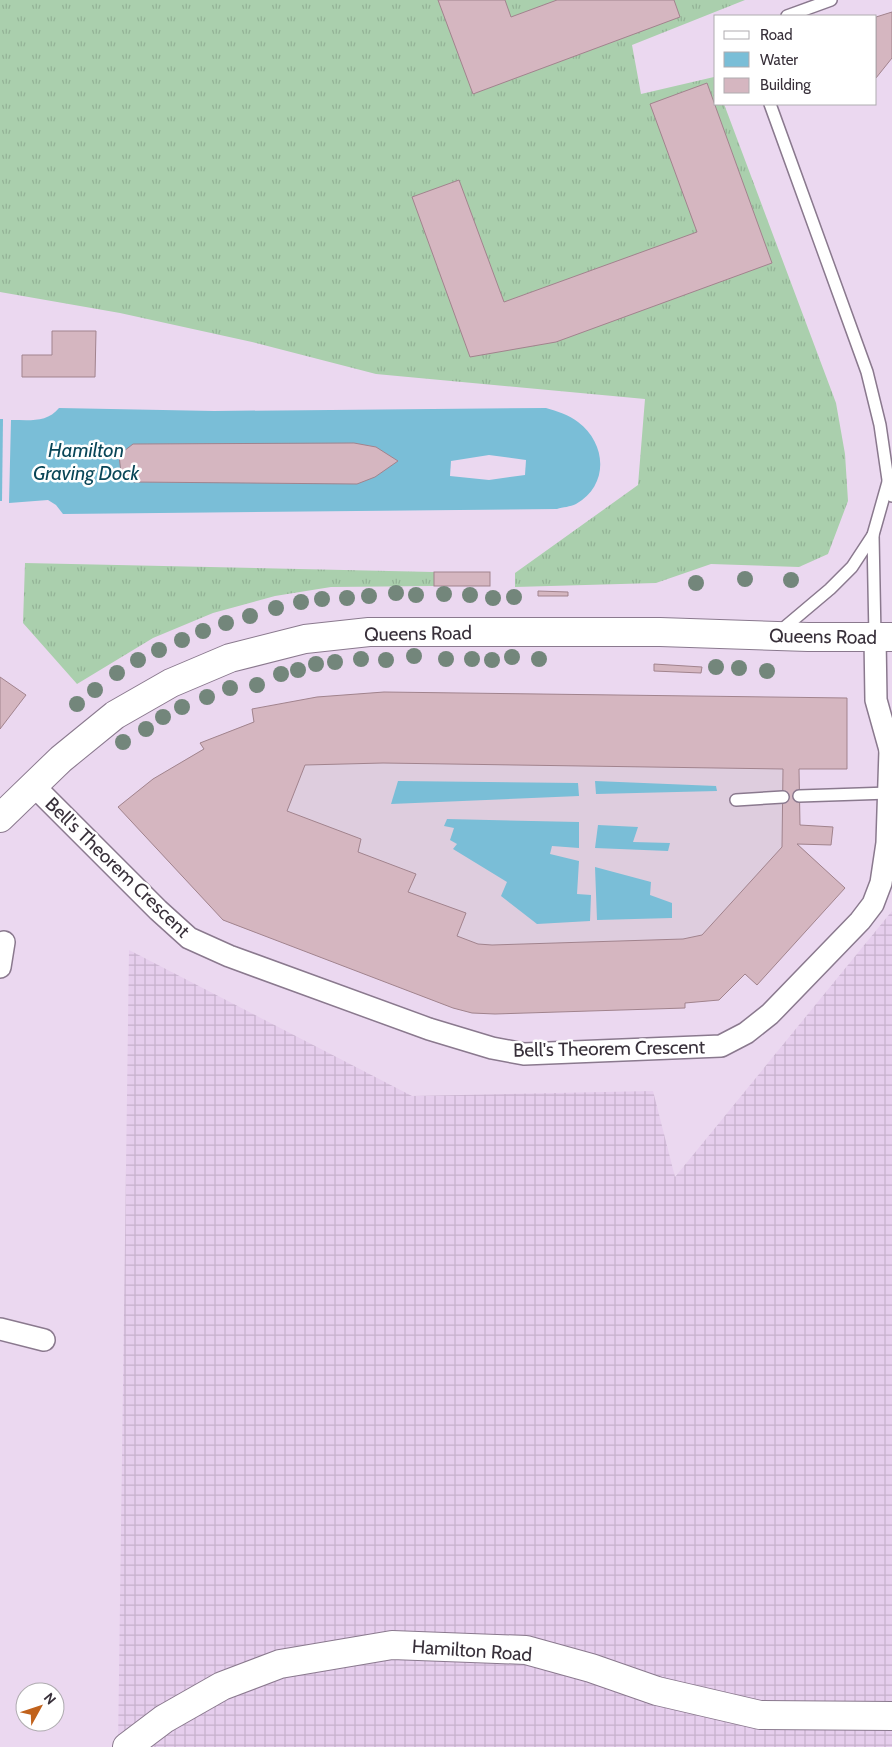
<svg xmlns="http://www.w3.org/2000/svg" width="892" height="1747" viewBox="0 0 892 1747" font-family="Cabin,sans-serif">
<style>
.industrial{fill:url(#industrial-grid)}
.education{fill:#decdde}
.grass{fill:url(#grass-tufts)}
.water{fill:#7abed7}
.pier{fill:#ebd8f0}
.building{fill:#d5b6c0;stroke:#a1838d;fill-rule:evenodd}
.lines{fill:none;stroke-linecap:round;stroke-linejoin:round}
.lane-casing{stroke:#8a798e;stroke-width:14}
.street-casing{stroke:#8a798e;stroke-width:24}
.secondary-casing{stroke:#8a798e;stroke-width:30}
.lane{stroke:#fff;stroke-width:11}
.street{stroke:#fff;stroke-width:21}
.secondary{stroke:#fff;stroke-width:28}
.tree{fill:#73867b}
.labels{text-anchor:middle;stroke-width:5;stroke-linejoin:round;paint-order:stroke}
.street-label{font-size:19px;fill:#38303a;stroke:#fff}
.water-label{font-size:20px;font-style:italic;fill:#094658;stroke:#fff}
</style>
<defs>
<pattern id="industrial-grid" width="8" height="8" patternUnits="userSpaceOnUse" patternTransform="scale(1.25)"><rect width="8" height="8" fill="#e6ceed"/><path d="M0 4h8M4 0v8" fill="none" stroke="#c6b1cc"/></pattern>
<pattern id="grass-tufts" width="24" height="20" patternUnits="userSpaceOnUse" patternTransform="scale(1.25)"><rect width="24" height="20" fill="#aacfad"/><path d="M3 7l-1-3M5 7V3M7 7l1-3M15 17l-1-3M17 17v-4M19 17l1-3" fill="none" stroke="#93b296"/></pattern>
</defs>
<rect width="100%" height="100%" fill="#ebd8f0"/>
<!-- industrial -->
<polygon class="industrial" points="892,911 892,1747 118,1747 129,950 412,1096 653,1091 675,1177"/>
<!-- education -->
<polygon class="education" points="384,692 847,698 847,769 799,769 800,825 833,827 831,845 798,844 845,888 757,985 745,974 719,1000 685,1003 685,1008 495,1014 472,1013 453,1008 223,920 118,807 153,779 203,749 200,743 253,722 252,709 317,697"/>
<!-- grass -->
<g class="grass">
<polygon points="0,0 745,0 632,45 641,94 714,77 716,81 716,104 724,104 836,403 845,454 848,501 828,554 799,567 711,564 656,583 515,587 515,573 638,485 645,399 376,374 252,342 120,313 0,292"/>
<polygon points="25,563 434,572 434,586 331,587 275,596 213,613 153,638 77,684 23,623"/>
</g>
<!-- water -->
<g class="water">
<path d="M 59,408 L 214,411 L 546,408 C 557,411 569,415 578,422 C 607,444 609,485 576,504 C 570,507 563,507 557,509 L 63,514 L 56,505 L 48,500 L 9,503 L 11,420 C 29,420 47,423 59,408 Z"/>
<polygon points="0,419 3,419 2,501 0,501"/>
<polygon points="398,781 578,783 579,796 391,804"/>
<polygon points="595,781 716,786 717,791 596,794"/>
<polygon points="447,819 579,822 579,848 552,846 550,854 579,861 577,894 591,895 590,921 537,924 501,896 507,882 453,849 457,844 450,840 454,828 444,826"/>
<polygon points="598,825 638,827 633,842 670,843 668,851 595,848"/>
<polygon points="595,867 651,882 650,895 672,903 672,918 597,920"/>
</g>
<!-- pier -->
<polygon class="pier" points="489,455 526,460 525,475 489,480 450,476 451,461"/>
<!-- building -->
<g class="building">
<polygon points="438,0 505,0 511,17 557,0 674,0 680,17 473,94"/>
<polygon points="892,12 892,58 876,78 876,17"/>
<polygon points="707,83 772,263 556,342 470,357 412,197 459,180 504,302 697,232 650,104"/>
<polygon points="52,331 96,331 95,377 22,377 22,355 52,355"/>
<polygon points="354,443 376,447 398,461 375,477 357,484 134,482 121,473 119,455 133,444"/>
<rect x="434" y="572" width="56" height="14"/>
<polygon points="538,591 568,592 568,596 538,596"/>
<polygon points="654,664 702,667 701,673 654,671"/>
<polygon points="0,677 26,695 0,729"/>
<path d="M 384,692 L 847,698 L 847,769 L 799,769 L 800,825 L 833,827 L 831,845 L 797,844 L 845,888 L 757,985 L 745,974 L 719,1000 L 685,1003 L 685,1008 L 495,1014 L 472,1013 L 453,1008 L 223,920 L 118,807 L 153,779 L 204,749 L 200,743 L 254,722 L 252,709 L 317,697 ZM 383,763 L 783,769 L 782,847 L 702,935 L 683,939 L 492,945 L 478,944 L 457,936 L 466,913 L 408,892 L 416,874 L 358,852 L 361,839 L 287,811 L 305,765 Z"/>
</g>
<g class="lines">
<defs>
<g id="lane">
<polyline points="787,16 831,0"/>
<polyline points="770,104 867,372 880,425 888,480 892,496"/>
<polyline points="873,535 875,637"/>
<polyline points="779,632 830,589 852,567 873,535 888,482"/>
<polyline points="799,796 889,793"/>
<polyline points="736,800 783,797"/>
</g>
<g id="street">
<polyline points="875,637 876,700 890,750"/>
<polyline points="33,785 158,910 189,938 229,956 429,1029 492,1048 524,1054 721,1046 746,1033 770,1014 860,921 873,904 881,883 887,843 890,750 892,743"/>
<polyline points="0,967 4,942"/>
<polyline points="0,1329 44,1340"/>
</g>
<g id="secondary">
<polyline points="0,818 61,759 115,715 171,683 230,658 305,639 369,632 660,632 808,637 892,637"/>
<polyline points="127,1747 164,1719 222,1686 280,1664 392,1645 526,1650 591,1668 657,1691 760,1715 892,1716"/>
</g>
</defs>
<!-- lane casing -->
<use href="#lane" class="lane-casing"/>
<!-- street casing -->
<use href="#street" class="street-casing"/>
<!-- secondary casing -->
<use href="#secondary" class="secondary-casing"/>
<!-- lane -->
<use href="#lane" class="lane"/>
<!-- street -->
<use href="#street" class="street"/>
<!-- secondary -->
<use href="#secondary" class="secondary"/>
</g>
<!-- trees -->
<g class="tree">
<circle cx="745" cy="579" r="8"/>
<circle cx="791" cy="580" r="8"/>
<circle cx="696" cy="583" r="8"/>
<circle cx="396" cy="593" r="8"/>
<circle cx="444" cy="594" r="8"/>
<circle cx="416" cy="595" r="8"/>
<circle cx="470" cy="595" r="8"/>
<circle cx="369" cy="596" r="8"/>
<circle cx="514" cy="597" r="8"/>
<circle cx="347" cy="598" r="8"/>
<circle cx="493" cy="598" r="8"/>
<circle cx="322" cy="599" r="8"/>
<circle cx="301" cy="602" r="8"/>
<circle cx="276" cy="608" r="8"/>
<circle cx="250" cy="616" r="8"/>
<circle cx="226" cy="623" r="8"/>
<circle cx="203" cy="631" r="8"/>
<circle cx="182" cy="640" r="8"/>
<circle cx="159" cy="650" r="8"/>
<circle cx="414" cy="656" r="8"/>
<circle cx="512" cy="657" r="8"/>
<circle cx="361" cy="659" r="8"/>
<circle cx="446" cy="659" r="8"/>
<circle cx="472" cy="659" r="8"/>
<circle cx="539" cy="659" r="8"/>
<circle cx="138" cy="660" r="8"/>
<circle cx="386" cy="660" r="8"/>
<circle cx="492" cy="660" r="8"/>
<circle cx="335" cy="662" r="8"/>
<circle cx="316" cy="664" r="8"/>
<circle cx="716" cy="667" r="8"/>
<circle cx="739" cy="668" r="8"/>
<circle cx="298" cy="670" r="8"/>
<circle cx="767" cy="671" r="8"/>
<circle cx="117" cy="673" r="8"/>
<circle cx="281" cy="674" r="8"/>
<circle cx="257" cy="685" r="8"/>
<circle cx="230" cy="688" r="8"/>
<circle cx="95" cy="690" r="8"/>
<circle cx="207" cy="697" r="8"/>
<circle cx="77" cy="704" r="8"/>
<circle cx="182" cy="707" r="8"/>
<circle cx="163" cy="717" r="8"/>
<circle cx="146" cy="729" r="8"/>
<circle cx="123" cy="742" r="8"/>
</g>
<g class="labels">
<!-- street labels -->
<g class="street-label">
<text transform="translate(418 633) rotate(-1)" y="7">Queens Road</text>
<text transform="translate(823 636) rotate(1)" y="7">Queens Road</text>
<text transform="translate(118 867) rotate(44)" y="7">Bell's Theorem Crescent</text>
<text transform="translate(609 1048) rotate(-1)" y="7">Bell's Theorem Crescent</text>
<text transform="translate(472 1650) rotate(4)" y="7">Hamilton Road</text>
</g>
<!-- water labels -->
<g class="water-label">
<text x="86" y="457">Hamilton<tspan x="86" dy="23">Graving Dock</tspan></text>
</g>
</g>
<!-- legend -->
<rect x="714" y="15" width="162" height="90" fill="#ffffff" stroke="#afacb0"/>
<rect x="724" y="31" width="25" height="8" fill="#ffffff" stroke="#afacb0"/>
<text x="760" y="40" font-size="15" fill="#38303a">Road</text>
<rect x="724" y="52" width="25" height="15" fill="#7abed7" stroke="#afacb0"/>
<text x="760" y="65" font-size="15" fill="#38303a">Water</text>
<rect x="724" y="78" width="25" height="15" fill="#d5b6c0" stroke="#afacb0"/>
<text x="760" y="90" font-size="15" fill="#38303a">Building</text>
<!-- north arrow -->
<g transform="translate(40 1707) rotate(50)"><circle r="24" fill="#ffffff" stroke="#afacb0"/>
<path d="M0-4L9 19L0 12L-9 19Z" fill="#c1621c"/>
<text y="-8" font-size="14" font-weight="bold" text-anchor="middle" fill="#38303a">N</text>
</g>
</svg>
